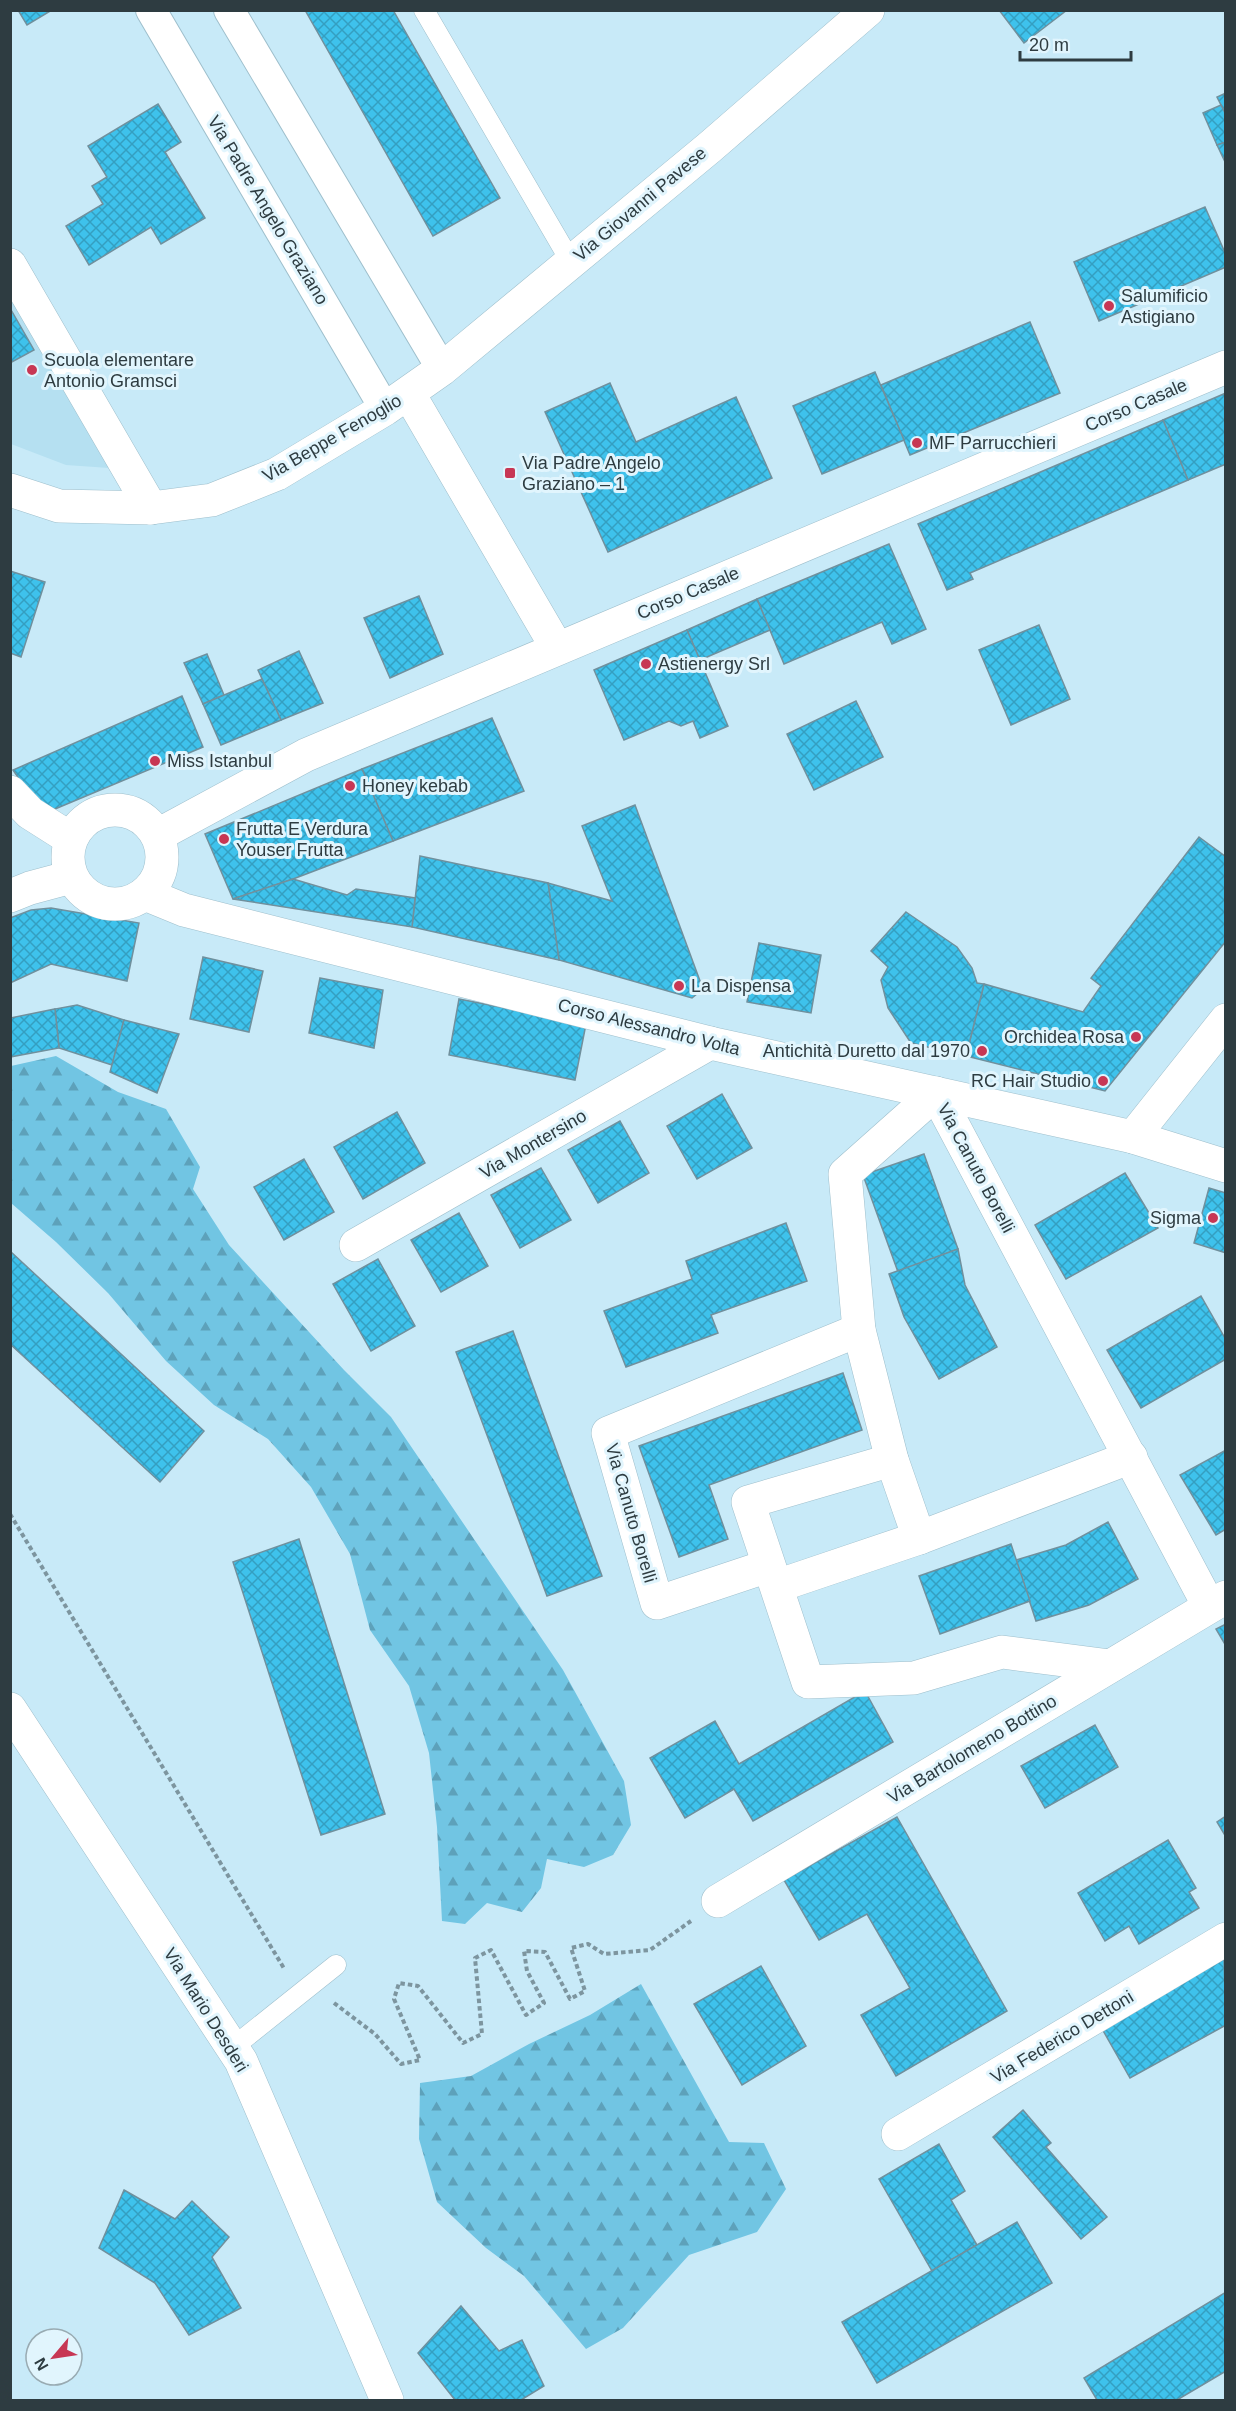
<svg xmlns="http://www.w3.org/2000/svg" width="1236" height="2411" viewBox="0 0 1236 2411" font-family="Helvetica,sans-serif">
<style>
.built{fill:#b5e0f1}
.forest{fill:url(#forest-firs)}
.building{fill:url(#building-cross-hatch);stroke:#70909d;stroke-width:1.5}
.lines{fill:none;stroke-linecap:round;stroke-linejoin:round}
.service-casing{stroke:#9ebfcc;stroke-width:21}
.pedestrian-casing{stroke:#9ebfcc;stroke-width:32}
.minor-casing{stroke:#9ebfcc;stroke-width:34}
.tertiary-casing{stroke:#9ebfcc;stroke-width:34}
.path{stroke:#7d959f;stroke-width:4;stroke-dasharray:4.5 3;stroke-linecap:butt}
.service{stroke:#fff;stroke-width:20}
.pedestrian{stroke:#fff;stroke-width:30}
.minor{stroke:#fff;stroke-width:33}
.tertiary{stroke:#fff;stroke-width:33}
.poi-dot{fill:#c73754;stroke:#e1f5fd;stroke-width:2}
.labels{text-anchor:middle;stroke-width:6;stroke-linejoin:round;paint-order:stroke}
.street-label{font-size:18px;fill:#2e3c41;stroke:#e1f5fd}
.poi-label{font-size:18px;fill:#2e3c41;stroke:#e1f5fd;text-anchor:start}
</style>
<defs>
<pattern id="forest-firs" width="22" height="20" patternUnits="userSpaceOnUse" patternTransform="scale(1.5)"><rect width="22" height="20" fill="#71c5e3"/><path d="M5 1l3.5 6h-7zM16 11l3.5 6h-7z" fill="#5da1ba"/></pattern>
<pattern id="building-cross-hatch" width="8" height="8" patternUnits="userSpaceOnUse" patternTransform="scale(1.5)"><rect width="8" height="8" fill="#3ec2ec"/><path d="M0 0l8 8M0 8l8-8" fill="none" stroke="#349fc1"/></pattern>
</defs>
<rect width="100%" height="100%" fill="#c8eaf8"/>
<!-- built -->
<polygon class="built" points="10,297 109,468 66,465 11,444"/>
<!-- forest -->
<g class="forest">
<polygon points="56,1056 118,1092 166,1109 200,1167 193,1189 229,1245 344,1370 391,1417 563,1670 624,1781 631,1825 613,1855 584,1867 547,1859 541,1888 522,1912 487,1903 465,1924 442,1921 437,1827 429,1753 409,1686 370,1630 350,1554 311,1487 268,1439 214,1405 166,1361 108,1293 56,1242 11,1203 11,1066"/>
<polygon points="641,1984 729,2142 764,2143 786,2189 757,2232 689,2255 623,2328 586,2349 524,2276 486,2248 437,2202 419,2139 420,2083 471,2076 529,2044 590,2015"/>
</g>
<!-- building -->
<g class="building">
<polygon points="18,10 52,10 27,25"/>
<polygon points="305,10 393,10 500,198 433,236"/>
<polygon points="999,10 1067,10 1024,43"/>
<polygon points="1226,93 1226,115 1217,97"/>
<polygon points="158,104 181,142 165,152 205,218 161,244 151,227 89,265 66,226 103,204 92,186 107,177 88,146"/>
<polygon points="1221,105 1226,115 1226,142 1217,145 1203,113"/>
<polygon points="1226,142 1226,164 1217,145"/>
<polygon points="1205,207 1226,255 1226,267 1099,321 1074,262"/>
<polygon points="10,308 34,350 10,363"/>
<polygon points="1030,322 1060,393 910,455 881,385"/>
<polygon points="875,372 904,440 822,474 793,406"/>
<polygon points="610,383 636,442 736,397 772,478 608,552 545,412"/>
<polygon points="1226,393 1226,464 1188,480 1163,420"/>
<polygon points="1163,420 1188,480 970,573 973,579 947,590 918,524"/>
<polygon points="889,544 926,629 892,644 882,622 784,664 757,599"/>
<polygon points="10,571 45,582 21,657 10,653"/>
<polygon points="419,596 443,654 390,678 364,618"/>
<polygon points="757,599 770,630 700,660 687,630"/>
<polygon points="1039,625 1070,699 1011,725 979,650"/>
<polygon points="687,630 728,726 700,738 693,721 681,726 669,721 624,740 594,670"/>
<polygon points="299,651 323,703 281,720 258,670"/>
<polygon points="207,654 224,695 203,704 184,663"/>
<polygon points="262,679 281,720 221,745 203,704"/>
<polygon points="182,696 203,747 43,814 13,770"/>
<polygon points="856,701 883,757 814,790 787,734"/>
<polygon points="492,718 524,791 393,841 362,769"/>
<polygon points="362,769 393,841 293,879 233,899 205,834"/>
<polygon points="635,805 703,989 692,998 559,960 548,883 612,901 582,826"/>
<polygon points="1199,837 1226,857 1226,941 1105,1091 966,1056 984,984 1083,1012 1101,986 1091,978"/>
<polygon points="420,856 548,883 559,960 412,927"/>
<polygon points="293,879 347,895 356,889 415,898 412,927 233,899"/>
<polygon points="51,908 139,923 127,981 51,964 10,983 10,918 31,910"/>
<polygon points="906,912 957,947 972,968 977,983 984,984 966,1056 911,1043 888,1008 881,980 888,967 871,951"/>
<polygon points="759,943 821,955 811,1013 747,1002"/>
<polygon points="203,957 263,971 249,1032 190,1019"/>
<polygon points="320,978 383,990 374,1048 309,1033"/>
<polygon points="459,999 586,1024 575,1080 449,1055"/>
<polygon points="77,1005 124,1020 112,1065 59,1048 55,1009"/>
<polygon points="55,1009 59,1048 10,1057 10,1018"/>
<polygon points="124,1020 179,1034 157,1093 110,1072"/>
<polygon points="722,1094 752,1148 697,1179 667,1126"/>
<polygon points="397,1112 425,1163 363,1199 334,1147"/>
<polygon points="620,1121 649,1173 598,1203 568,1150"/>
<polygon points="924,1154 958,1249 898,1272 863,1175"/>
<polygon points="304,1159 334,1212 284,1240 254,1187"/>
<polygon points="541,1168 571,1220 520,1248 491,1195"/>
<polygon points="1125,1173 1158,1228 1066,1279 1035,1225"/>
<polygon points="1209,1188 1226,1193 1226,1253 1194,1243"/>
<polygon points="459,1213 488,1266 441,1292 411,1240"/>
<polygon points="786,1223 807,1281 711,1315 718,1333 626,1367 604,1311 692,1279 686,1261"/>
<polygon points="958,1249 965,1285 997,1347 939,1379 904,1317 889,1274"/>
<polygon points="10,1251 204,1431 160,1482 10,1344"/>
<polygon points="378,1259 415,1326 371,1351 333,1284"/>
<polygon points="1201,1296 1226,1340 1226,1359 1141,1408 1107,1350"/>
<polygon points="513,1331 602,1576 547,1596 456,1352"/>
<polygon points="843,1373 862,1430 709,1485 728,1539 679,1557 639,1446"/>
<polygon points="1226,1450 1226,1529 1216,1535 1180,1475"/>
<polygon points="1108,1522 1138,1579 1089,1605 1036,1621 1016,1560 1066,1545"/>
<polygon points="299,1539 385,1814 321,1835 233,1562"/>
<polygon points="1011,1544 1030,1601 940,1634 919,1576"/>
<polygon points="1226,1624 1226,1646 1216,1629"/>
<polygon points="865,1691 893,1742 753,1821 734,1789 685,1818 650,1758 715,1721 739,1764"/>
<polygon points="1095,1725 1118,1767 1045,1808 1021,1766"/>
<polygon points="1226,1816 1226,1837 1217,1822"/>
<polygon points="897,1817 1007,2011 896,2076 861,2015 910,1988 867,1914 819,1940 784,1880"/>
<polygon points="1168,1840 1196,1888 1189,1892 1199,1908 1139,1944 1129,1926 1105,1941 1078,1893"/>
<polygon points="1224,1959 1226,2025 1130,2078 1101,2027"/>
<polygon points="761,1966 806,2046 742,2085 694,2004"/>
<polygon points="1023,2110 1051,2143 1046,2147 1107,2217 1081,2239 993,2137"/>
<polygon points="939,2144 965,2191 951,2200 977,2245 932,2271 879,2179"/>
<polygon points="124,2190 175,2219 192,2201 229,2237 212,2257 241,2308 189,2335 155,2283 99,2248"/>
<polygon points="1017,2222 1052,2283 877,2383 842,2322"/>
<polygon points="1226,2292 1226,2371 1177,2400 1097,2400 1084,2378"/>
<polygon points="461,2306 499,2351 522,2340 544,2386 521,2400 455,2400 418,2353"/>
</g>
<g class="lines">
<defs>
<g id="service">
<polyline points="424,10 571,262"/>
<polyline points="232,2048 336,1965"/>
</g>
<g id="pedestrian">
<polyline points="151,10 385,409"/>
<polyline points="229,10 442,369"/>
</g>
<g id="minor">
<polyline points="10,265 151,508"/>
<polyline points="409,394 557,648"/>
<polyline points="10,490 59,506 151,508 212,500 277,474 385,409 442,369 710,147 868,10"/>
<polyline points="10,792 30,813 71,839"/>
<polyline points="1133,1137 1226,1020"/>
<polyline points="356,1245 710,1043"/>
<polyline points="892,1460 748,1502 808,1682 914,1678 1002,1652 1110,1666"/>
<polyline points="919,1538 1131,1457"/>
<polyline points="768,1566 657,1603 608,1433 859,1330"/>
<polyline points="777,1586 919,1538 892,1460 859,1330 845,1174 936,1093 1209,1606"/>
<polyline points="10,1709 241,2061 387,2400"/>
<polyline points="718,1901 1226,1597"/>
<polyline points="898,2134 1226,1939"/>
</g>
<g id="tertiary">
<circle cx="115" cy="857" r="47"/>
<polyline points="158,835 306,755 1226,367"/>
<polyline points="145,894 184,910 710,1043 1133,1137 1226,1166"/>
<polyline points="10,896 30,888 71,877"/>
</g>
</defs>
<!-- service casing -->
<use href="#service" class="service-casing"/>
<!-- pedestrian casing -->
<use href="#pedestrian" class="pedestrian-casing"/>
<!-- minor casing -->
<use href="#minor" class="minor-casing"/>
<!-- tertiary casing -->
<use href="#tertiary" class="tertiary-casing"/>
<!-- path -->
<g class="path">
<polyline points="10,1514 285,1970"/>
<polyline points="334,2003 375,2034 401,2064 420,2060 394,1999 399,1983 418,1986 463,2043 482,2034 475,1958 491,1950 526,2015 544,2003 527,1971 524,1951 545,1952 570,1999 585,1991 571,1948 588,1944 604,1954 650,1950 691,1921"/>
</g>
<!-- service -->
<use href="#service" class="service"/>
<!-- pedestrian -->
<use href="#pedestrian" class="pedestrian"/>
<!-- minor -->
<use href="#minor" class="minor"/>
<!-- tertiary -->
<use href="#tertiary" class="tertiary"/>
</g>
<!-- markers -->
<g class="poi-dot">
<circle cx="1109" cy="306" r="6"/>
<circle cx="32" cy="370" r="6"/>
<circle cx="917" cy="443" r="6"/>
<rect x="504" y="467" width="12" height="12" rx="3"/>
<circle cx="646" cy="664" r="6"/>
<circle cx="155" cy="761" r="6"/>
<circle cx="350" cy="786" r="6"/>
<circle cx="224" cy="839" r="6"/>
<circle cx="679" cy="986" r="6"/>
<circle cx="1136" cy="1037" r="6"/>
<circle cx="982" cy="1051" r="6"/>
<circle cx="1103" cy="1081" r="6"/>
<circle cx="1213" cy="1218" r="6"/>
</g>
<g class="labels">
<!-- street labels -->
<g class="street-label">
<text transform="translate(640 204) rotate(-40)" y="6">Via Giovanni Pavese</text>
<text transform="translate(268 210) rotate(59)" y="6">Via Padre Angelo Graziano</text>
<text transform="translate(1136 405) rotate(-23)" y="6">Corso Casale</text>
<text transform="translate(332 438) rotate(-30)" y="6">Via Beppe Fenoglio</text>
<text transform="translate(688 593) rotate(-23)" y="6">Corso Casale</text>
<text transform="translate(649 1027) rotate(14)" y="6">Corso Alessandro Volta</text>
<text transform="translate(533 1144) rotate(-30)" y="6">Via Montersino</text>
<text transform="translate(976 1168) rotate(62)" y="6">Via Canuto Borelli</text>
<text transform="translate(631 1513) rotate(74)" y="6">Via Canuto Borelli</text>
<text transform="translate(972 1749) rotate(-31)" y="6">Via Bartolomeno Bottino</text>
<text transform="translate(206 2010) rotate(58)" y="6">Via Mario Desderi</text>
<text transform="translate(1062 2037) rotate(-31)" y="6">Via Federico Dettoni</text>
</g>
<!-- poi labels -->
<g class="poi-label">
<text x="1121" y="302">Salumificio<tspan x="1121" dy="21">Astigiano</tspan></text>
<text x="44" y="366">Scuola elementare<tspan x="44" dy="21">Antonio Gramsci</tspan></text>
<text x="929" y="449">MF Parrucchieri</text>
<text x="522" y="469">Via Padre Angelo<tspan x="522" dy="21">Graziano – 1</tspan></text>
<text x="658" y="670">Astienergy Srl</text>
<text x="167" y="767">Miss Istanbul</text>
<text x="362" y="792">Honey kebab</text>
<text x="236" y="835">Frutta E Verdura<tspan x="236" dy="21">Youser Frutta</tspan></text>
<text x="691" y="992">La Dispensa</text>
<text x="1124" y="1043" text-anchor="end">Orchidea Rosa</text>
<text x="970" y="1057" text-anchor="end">Antichità Duretto dal 1970</text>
<text x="1091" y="1087" text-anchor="end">RC Hair Studio</text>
<text x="1201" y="1224" text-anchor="end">Sigma</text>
</g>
</g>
<!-- border -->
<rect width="1236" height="2411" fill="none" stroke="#2e3c41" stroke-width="24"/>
<!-- north arrow -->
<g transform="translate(54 2357) rotate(241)"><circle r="28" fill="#e1f5fd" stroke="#99abb2" stroke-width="1.5"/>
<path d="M0-4.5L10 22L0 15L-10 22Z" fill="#c73754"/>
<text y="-9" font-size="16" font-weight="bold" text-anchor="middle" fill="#2e3c41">N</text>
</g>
<!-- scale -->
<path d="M1020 51v9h111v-9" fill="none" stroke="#2e3c41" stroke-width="3"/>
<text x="1029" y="51" font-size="18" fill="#2e3c41" stroke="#e1f5fd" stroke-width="4.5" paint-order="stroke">20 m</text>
</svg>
